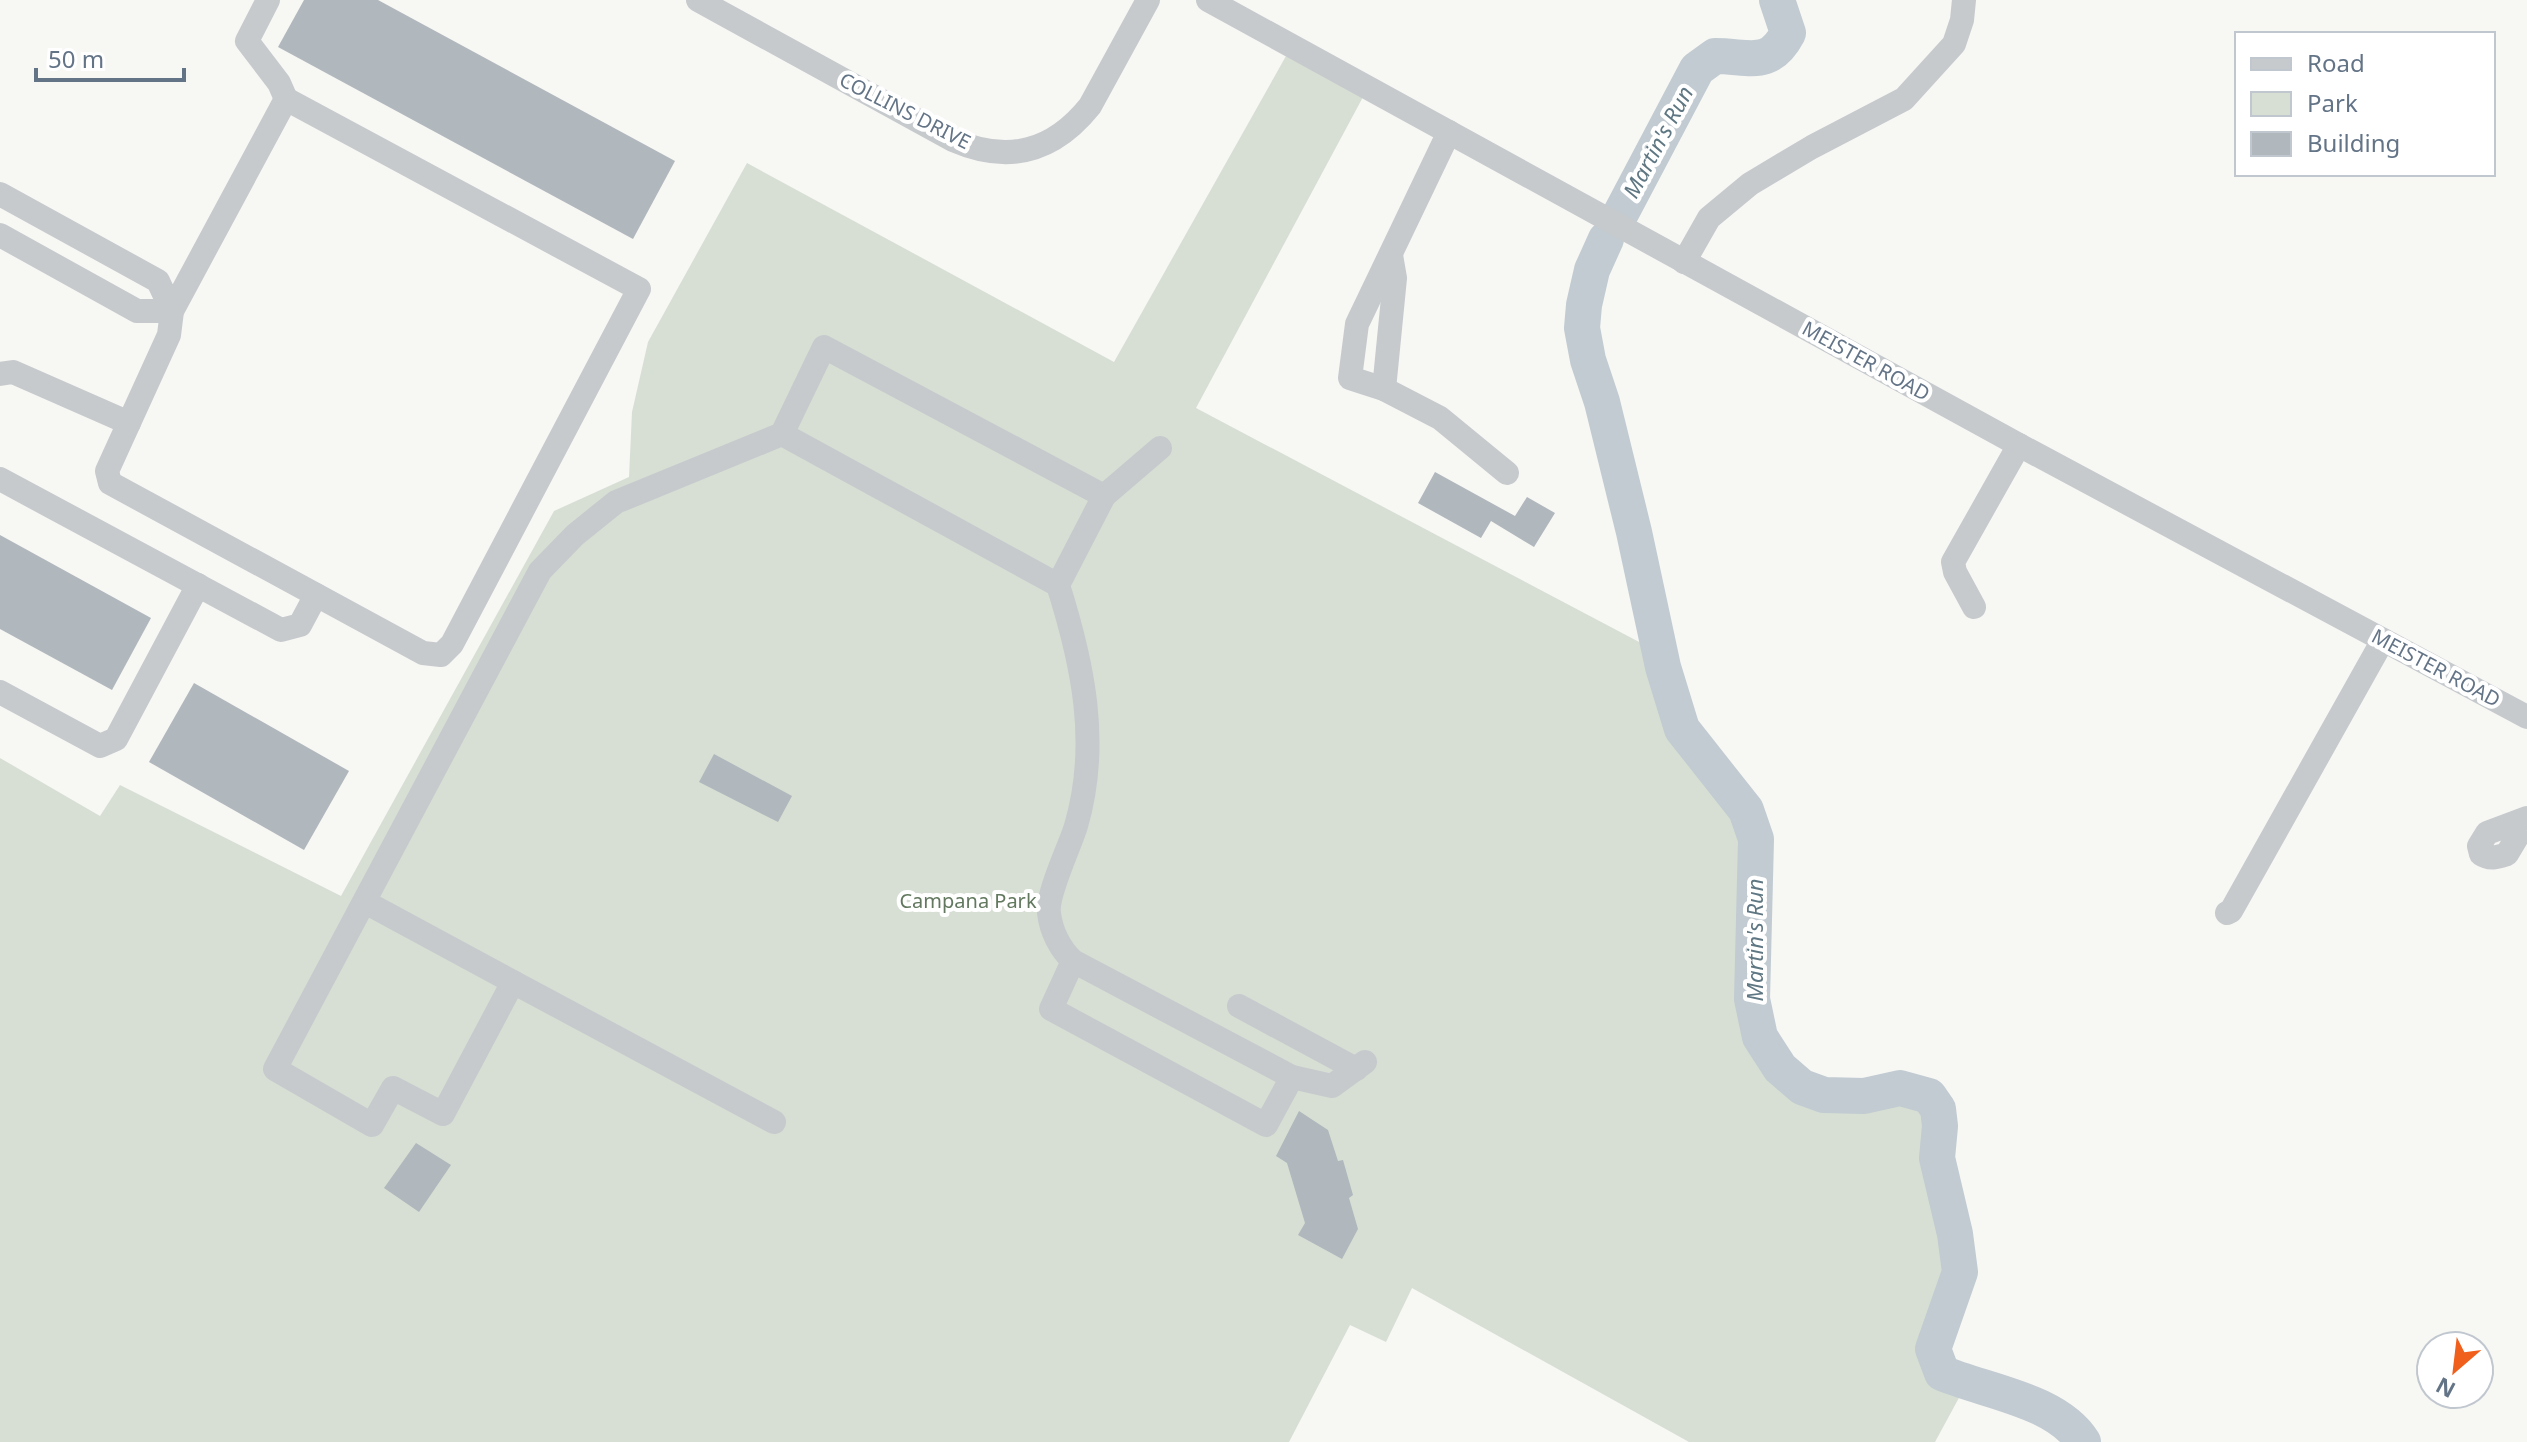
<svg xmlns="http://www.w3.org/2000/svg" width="2527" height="1442" viewBox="0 0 2527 1442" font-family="'Noto Sans',sans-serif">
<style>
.green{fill:#d7dfd4}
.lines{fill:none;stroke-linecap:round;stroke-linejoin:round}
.river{stroke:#c1cbd1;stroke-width:36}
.building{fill:#b0b7bd}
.minor{stroke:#c6cacd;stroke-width:24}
.labels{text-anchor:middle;stroke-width:8;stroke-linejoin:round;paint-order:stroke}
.street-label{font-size:20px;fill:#647487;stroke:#fff}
.park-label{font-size:20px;fill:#62795f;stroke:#fff}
.water-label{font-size:22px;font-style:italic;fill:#5f7783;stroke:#fff}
</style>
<rect width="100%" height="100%" fill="#f7f7f4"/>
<!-- green -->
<polygon class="green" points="1286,56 1363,97 1196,408 1660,653 1682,729 1746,810 1756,839 1752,999 1760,1037 1780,1068 1803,1087 1824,1095 1864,1096 1900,1088 1929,1096 1938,1109 1940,1126 1937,1158 1955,1234 1960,1272 1933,1349 1942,1373 1967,1383 1935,1442 1689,1442 1412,1288 1386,1342 1350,1325 1289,1442 0,1442 0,758 100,816 120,785 341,896 554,511 629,477 632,412 648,342 747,163 1114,362"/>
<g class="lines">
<!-- river -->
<g class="river">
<path d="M 1621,213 L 1697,69 L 1715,56 C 1750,56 1769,69 1788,33 L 1777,0"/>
<path d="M 1606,239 L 1592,270 L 1584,305 L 1582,328 L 1588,360 L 1602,402 L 1634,532 L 1663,667 L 1682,729 L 1746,810 L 1756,839 L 1752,999 L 1760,1037 L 1780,1068 L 1802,1087 L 1824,1095 L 1864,1096 L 1900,1088 L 1929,1096 L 1938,1109 L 1940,1126 L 1937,1158 L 1955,1234 L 1960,1272 L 1933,1349 L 1942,1373 C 1984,1391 2057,1400 2083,1442"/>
</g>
</g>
<!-- building -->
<g class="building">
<polygon points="304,0 378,0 675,161 633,239 278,47"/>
<polygon points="1435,472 1515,516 1527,497 1555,513 1534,547 1491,521 1481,538 1418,503"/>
<polygon points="0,535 151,618 112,690 0,629"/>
<polygon points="194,683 349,771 304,850 149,762"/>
<polygon points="714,754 792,796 778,822 699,782"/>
<polygon points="1299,1111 1328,1130 1338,1161 1343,1160 1353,1195 1349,1198 1358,1229 1342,1259 1298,1235 1305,1223 1287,1163 1276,1156"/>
<polygon points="416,1143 451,1165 419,1212 384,1188"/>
</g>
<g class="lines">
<!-- minor -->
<g class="minor">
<polyline points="268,0 247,41 279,83 286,99"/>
<path d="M 698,0 L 953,140 C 1008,164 1053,152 1090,106 L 1148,0"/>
<polyline points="1208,0 2019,445 2527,717"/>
<polyline points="1449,132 1357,324 1350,378 1384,389 1440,418 1507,473"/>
<polyline points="0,194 158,281 172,311 169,335 107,471 110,483 423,653 441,655 452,644 639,289 286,99 172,311"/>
<polyline points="0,235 137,311 172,311"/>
<polyline points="1684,262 1709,218 1750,184 1812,147 1904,99 1954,44 1962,20 1964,0"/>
<polyline points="0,374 13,372 129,423"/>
<polyline points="1384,389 1395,278 1391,255"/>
<polyline points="782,434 1058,585 1104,496"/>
<polyline points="0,479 281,630 300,625 316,595"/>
<path d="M 1058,585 C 1083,664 1100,744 1076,826 C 1070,846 1046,895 1049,913 C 1051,931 1060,949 1073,961 L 1051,1009 L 1266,1125 L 1292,1077 L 1073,961"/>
<polyline points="1974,607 1955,572 1953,562 2019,445"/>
<polyline points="0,692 100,746 116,739 198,585"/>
<path d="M 2527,818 L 2487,833 L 2479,846 L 2481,854 C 2490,860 2498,857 2507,854 L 2527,820"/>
<polyline points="365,902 513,982 443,1114 393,1088 372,1125 275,1069 540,571 575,535 616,502 782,434 824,347 1104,496 1160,448"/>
<polyline points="2227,913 2231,911 2383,640"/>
<polyline points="513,982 774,1122"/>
<polyline points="1239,1006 1356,1069"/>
<polyline points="1292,1077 1332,1086 1365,1062"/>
</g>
</g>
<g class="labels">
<!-- street labels -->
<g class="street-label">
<text transform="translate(905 111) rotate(27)" y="7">COLLINS DRIVE</text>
<text transform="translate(1866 361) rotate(29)" y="7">MEISTER ROAD</text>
<text transform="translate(2436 668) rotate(28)" y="7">MEISTER ROAD</text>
</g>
<!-- park labels -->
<g class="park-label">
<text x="968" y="908">Campana Park</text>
</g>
<!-- water labels -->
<g class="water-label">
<text transform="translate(1658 142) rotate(-62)" y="8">Martin's Run</text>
<text transform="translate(1755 940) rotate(-90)" y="8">Martin's Run</text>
</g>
</g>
<!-- legend -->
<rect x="2235" y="32" width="260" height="144" fill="#ffffff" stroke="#c1c7cf" stroke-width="2"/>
<rect x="2251" y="58" width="40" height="12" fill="#c6cacd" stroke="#c1c7cf" stroke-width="2"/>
<text x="2307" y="72" font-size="24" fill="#647487">Road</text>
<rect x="2251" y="92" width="40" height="24" fill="#d7dfd4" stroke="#c1c7cf" stroke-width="2"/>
<text x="2307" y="112" font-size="24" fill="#647487">Park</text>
<rect x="2251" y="132" width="40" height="24" fill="#b0b7bd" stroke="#c1c7cf" stroke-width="2"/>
<text x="2307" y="152" font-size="24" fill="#647487">Building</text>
<!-- north arrow -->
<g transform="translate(2455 1370) rotate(208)"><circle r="38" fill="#ffffff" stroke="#c1c7cf" stroke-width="2"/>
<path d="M0-6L14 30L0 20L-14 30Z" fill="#f05f1b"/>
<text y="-12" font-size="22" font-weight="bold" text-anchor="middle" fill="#647487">N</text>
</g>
<!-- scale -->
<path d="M36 68v12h148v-12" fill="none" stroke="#647487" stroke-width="4"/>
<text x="48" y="68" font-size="24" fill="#647487" stroke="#ffffff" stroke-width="6" paint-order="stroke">50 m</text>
</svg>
